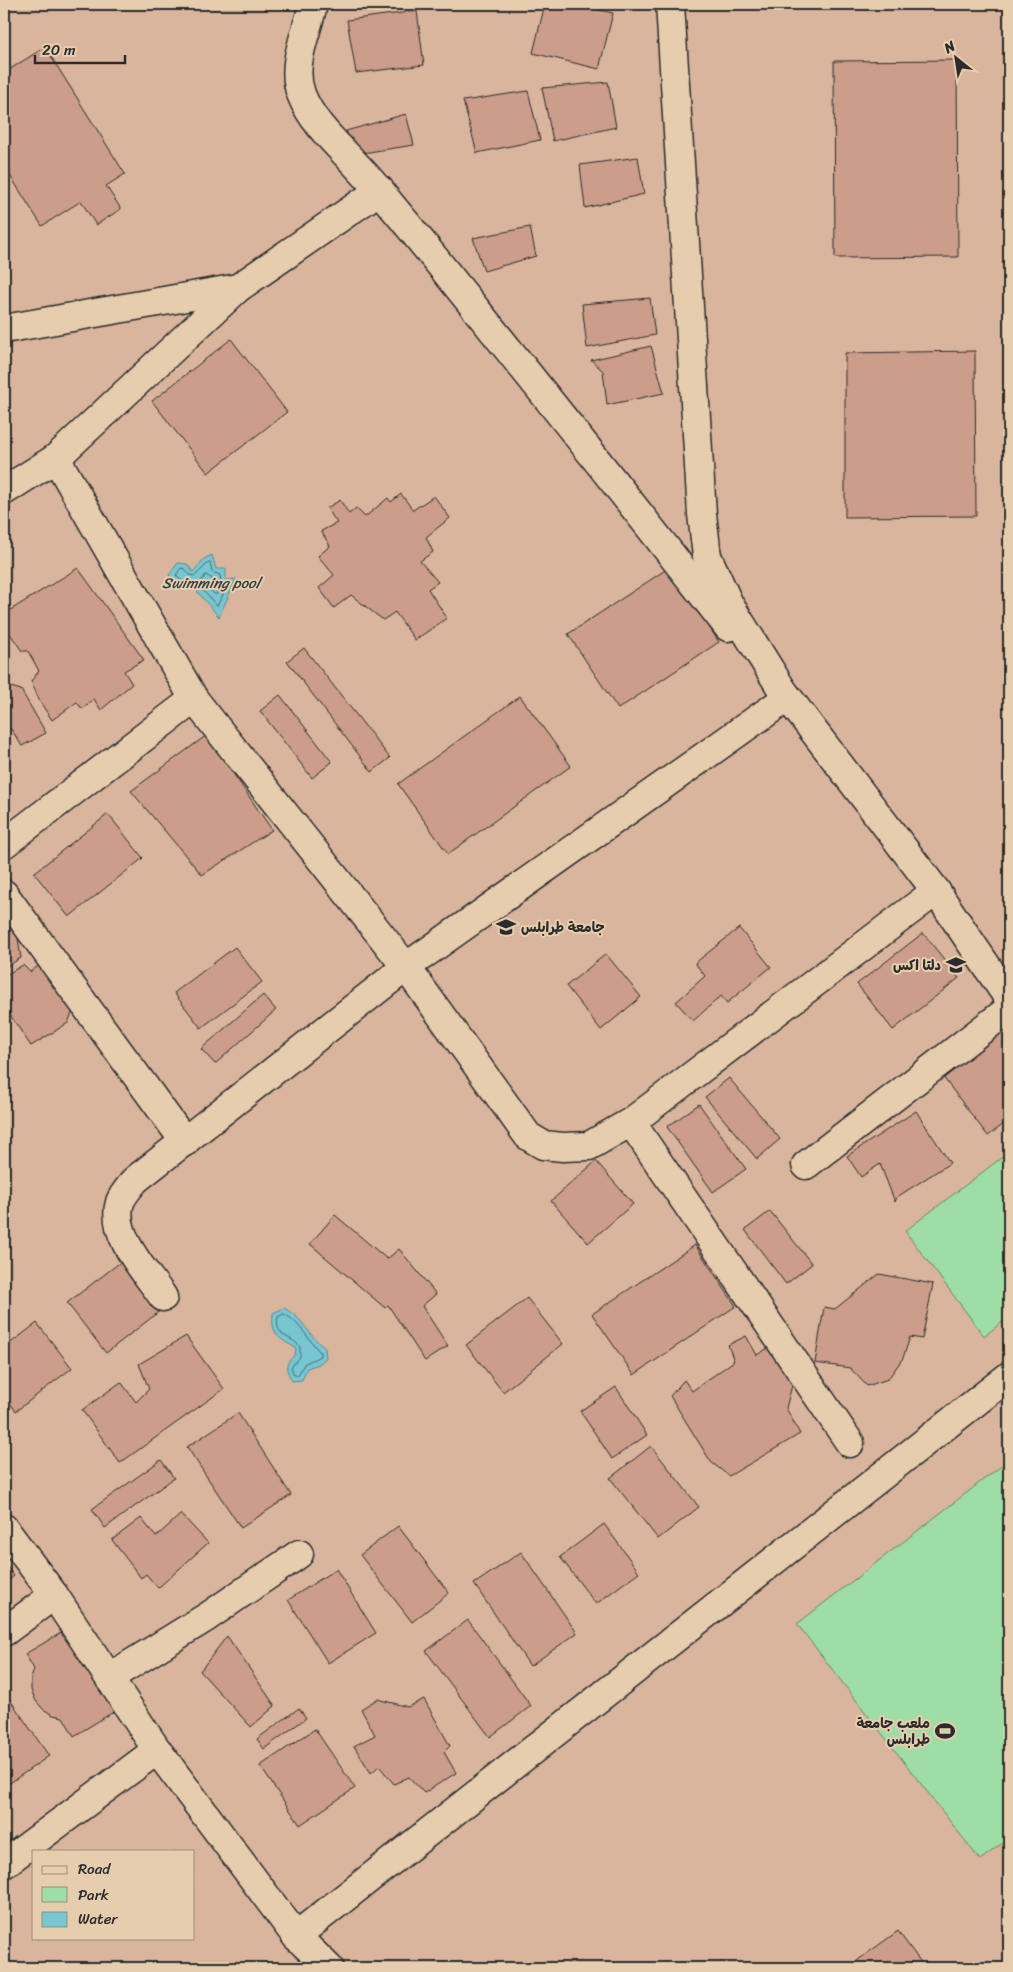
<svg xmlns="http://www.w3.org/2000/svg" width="1013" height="1972" viewBox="0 0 1013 1972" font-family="Sriracha,'Playpen Sans Arabic',sans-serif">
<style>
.built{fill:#dab59d;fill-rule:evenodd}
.green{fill:#9fdda6;stroke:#658468}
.water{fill:#77c7d3;stroke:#598990}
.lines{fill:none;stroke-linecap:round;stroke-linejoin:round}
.shore{stroke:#49696e;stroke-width:1}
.building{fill:#cc9d8a;stroke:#2b2b2b}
.minor-casing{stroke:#2b2b2b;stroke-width:31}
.minor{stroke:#e6cdae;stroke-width:28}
.labels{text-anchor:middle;stroke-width:4;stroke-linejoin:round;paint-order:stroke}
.poi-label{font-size:14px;font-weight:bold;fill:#2b2b2b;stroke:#e6cdae;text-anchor:end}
.water-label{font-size:15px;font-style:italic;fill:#364244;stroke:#e6cdae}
</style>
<rect width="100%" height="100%" fill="#e6c4a8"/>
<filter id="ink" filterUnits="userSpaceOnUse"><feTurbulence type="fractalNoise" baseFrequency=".02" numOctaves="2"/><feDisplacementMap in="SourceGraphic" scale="10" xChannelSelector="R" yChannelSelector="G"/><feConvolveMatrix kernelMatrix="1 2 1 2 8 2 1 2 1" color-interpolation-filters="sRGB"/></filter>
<g filter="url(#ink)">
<!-- built -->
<path class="built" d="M 4,4 L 1009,4 L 1009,1968 L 4,1968 ZM 34,1851 L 194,1851 L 194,1938 L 34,1938 Z"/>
<!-- green -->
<g class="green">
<polygon points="1009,1152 1009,1317 984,1336 905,1231"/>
<polygon points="1009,1460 1009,1838 980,1860 797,1624"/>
</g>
<!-- water -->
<g class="water">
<polygon points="212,555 216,569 226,569 226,580 236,579 219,617 195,589 177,584 169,575 178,563 187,564 193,572 204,559"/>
<path d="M 284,1308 C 303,1317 309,1337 325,1348 L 326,1358 L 319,1364 L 307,1368 L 302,1380 L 292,1381 C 285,1368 284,1364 295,1355 L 296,1348 C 278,1338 271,1335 273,1313 Z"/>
</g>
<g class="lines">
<!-- shore -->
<g class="shore">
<polygon points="210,563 212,572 220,575 221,582 227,587 217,606 198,585 180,580 176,575 181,568 185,569 190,575 195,576 207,564"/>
<polygon points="206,575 214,580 219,589 217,594 214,594 202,581"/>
<path d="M 284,1314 C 299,1321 309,1341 320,1352 L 320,1356 L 304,1364 L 298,1375 L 294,1375 L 291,1367 L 300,1357 L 300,1347 C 291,1335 274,1338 278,1317 Z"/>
</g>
</g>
<!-- building -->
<g class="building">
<polygon points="545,4 573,4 613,13 599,69 533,53"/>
<polygon points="417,11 424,65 356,73 347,20"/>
<polygon points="45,47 125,174 106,186 121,209 96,225 81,201 42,226 4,166 4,73"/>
<polygon points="957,60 958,257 835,258 834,61"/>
<polygon points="608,82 616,127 553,141 542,88"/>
<polygon points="528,91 540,140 477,153 463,101"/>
<polygon points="406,114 414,145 356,154 346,131"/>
<polygon points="638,157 644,194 585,208 580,165"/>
<polygon points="530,227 536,256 484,271 473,238"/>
<polygon points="650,298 655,335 587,348 582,304"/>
<polygon points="231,339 287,412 208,473 152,401"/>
<polygon points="651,346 664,393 607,405 603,371 591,360"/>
<polygon points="975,351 976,516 845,517 845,353"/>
<polygon points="401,494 413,510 434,496 450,518 426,537 433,552 420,561 438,582 428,589 447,618 415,640 395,612 383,620 351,595 334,608 319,588 334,575 318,556 330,546 321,531 337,523 327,508 340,500 349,514 356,508 365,517 388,498 391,502"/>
<polygon points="670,567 719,642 618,709 568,634"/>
<polygon points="78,568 144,660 124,671 132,684 101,710 94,699 82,709 77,702 52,720 40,702 31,681 39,671 28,651 22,651 4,625 4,614"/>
<polygon points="304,648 390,758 372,772 287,661"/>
<polygon points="4,685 21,690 46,733 22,746 11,729 4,734"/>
<polygon points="280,695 332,762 312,778 260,711"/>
<polygon points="520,696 571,766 448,854 398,784"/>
<polygon points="207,735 272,830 202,875 131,791"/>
<polygon points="108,814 143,858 69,917 34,873"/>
<polygon points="4,910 16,925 21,958 4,968"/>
<polygon points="739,928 771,967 727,1003 721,996 693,1021 676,1002 705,976 695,963"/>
<polygon points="923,933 959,978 893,1030 857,984"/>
<polygon points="235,947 262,982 201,1028 174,993"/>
<polygon points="606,954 641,997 601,1030 566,986"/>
<polygon points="44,962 75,1006 68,1023 31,1046 4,1006 4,976 23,965 30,972"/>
<polygon points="263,995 276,1010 215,1064 201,1049"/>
<polygon points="1003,1028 1009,1036 1009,1120 988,1136 942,1076"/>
<polygon points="729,1078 780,1139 757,1159 705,1097"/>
<polygon points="699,1104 746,1169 713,1192 667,1127"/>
<polygon points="916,1111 950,1163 897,1197 895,1202 880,1164 861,1177 847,1156"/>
<polygon points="596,1161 633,1204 588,1243 551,1201"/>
<polygon points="770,1211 812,1264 786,1284 745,1230"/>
<polygon points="335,1215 387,1259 399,1249 436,1294 422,1306 448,1346 425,1361 388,1305 385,1308 310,1244"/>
<polygon points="695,1245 736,1306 634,1375 592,1314"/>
<polygon points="122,1261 160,1311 106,1353 67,1303"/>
<polygon points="879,1274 933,1284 922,1339 910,1337 903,1358 888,1379 867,1386 850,1368 815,1363 824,1307 835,1309"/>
<polygon points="527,1298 563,1344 503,1392 466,1345"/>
<polygon points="37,1323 72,1368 16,1411 4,1395 4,1348"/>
<polygon points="186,1336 224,1389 120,1463 82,1410 121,1382 136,1402 149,1389 139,1364"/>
<polygon points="746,1336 757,1355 768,1348 794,1378 786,1408 800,1434 729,1476 711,1462 670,1396 684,1380 692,1391 734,1361 728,1345"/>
<polygon points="616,1387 647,1435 612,1459 580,1411"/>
<polygon points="238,1413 291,1495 241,1528 187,1447"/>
<polygon points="651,1446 699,1507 658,1539 610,1478"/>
<polygon points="161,1460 174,1478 105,1528 92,1509"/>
<polygon points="181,1514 208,1543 158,1588 146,1574 141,1578 112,1540 141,1518 156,1537"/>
<polygon points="604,1524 639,1572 596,1604 560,1557"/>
<polygon points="398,1526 449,1593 412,1622 360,1555"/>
<polygon points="521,1552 577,1633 530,1666 474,1584"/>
<polygon points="4,1563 14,1576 4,1584"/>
<polygon points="336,1569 376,1633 328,1663 288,1600"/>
<polygon points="468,1620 531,1706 490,1737 426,1651"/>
<polygon points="66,1630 115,1711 74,1736 63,1717 53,1715 43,1709 36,1701 31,1690 31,1679 34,1669 25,1654"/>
<polygon points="227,1636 275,1706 251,1727 200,1671"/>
<polygon points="4,1691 49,1756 4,1787"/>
<polygon points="377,1699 408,1707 424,1699 450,1746 444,1752 456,1773 424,1793 409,1777 394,1784 379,1766 371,1773 354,1746 375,1735 361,1709"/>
<polygon points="299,1708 306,1718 264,1749 257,1739"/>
<polygon points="315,1729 355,1788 300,1825 260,1766"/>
<polygon points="898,1931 925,1968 847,1968"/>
</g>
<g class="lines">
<defs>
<g id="minor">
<path d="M 313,4 C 307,34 290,64 301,94 C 312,123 338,145 359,168 C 376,186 391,205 407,224 C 515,357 622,491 728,627"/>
<polyline points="670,4 702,514 707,556 729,604 783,691 936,891 1009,999"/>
<polyline points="4,329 238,288"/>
<polyline points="56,458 194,699 406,967 528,1136 543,1145 563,1147 589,1146 631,1122 936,891"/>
<polyline points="4,491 56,458 238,288 380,190"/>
<polyline points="4,844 194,699"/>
<polyline points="4,894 185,1142"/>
<polyline points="631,1122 850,1443"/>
<polyline points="806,1165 1009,1009"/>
<path d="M 163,1297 C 146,1272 110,1235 120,1202 C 123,1194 130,1187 135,1180 L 406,967 L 784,700 L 783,691"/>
<polyline points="4,1528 54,1595 157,1750 296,1936 329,1968"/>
<polyline points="4,1632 54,1595"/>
<polyline points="110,1677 207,1617 299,1554"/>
<polyline points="4,1864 157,1750"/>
<polyline points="296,1936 1009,1376"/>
</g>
</defs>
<!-- minor casing -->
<use href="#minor" class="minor-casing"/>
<!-- minor -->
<use href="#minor" class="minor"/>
</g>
</g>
<!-- icons -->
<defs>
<symbol id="university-bare" viewBox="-9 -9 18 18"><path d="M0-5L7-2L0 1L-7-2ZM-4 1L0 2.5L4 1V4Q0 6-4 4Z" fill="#2b2b2b" stroke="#e6cdae" stroke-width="2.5" paint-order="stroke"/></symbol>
<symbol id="school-bare" viewBox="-9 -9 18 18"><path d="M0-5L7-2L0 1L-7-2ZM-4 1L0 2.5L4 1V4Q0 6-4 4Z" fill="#2b2b2b" stroke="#e6cdae" stroke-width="2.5" paint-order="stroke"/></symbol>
<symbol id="stadium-bare" viewBox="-9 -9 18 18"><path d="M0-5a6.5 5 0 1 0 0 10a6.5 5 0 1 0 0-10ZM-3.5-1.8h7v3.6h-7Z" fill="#2b2b2b" stroke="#e6cdae" stroke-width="2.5" paint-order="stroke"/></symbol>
</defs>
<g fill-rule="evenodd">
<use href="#university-bare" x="492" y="913" width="28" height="28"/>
<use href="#school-bare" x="942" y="951" width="28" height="28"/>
<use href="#stadium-bare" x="931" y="1717" width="28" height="28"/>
</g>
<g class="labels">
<!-- poi labels -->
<g class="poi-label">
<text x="521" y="932" text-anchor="start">جامعة طرابلس</text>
<text x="941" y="970">دلتا اكس</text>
<text x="930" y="1728">ملعب جامعة<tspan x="930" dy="16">طرابلس</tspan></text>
</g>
<!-- water labels -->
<g class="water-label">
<text x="211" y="588">Swimming pool</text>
</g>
</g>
<!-- margin -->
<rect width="1013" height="1972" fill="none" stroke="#e6cdae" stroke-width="20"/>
<rect x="10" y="10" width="993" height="1952" fill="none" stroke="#2b2b2b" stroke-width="2" filter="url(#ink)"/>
<!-- legend -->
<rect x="32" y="1850" width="162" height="90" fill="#e6cdae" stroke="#9b8c7a"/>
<rect x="42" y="1866" width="25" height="8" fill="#e6cdae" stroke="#9b8c7a"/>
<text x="78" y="1874" font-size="15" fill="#2b2b2b">Road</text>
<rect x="42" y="1887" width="25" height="15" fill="#9fdda6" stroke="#9b8c7a"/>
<text x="78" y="1900" font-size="15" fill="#2b2b2b">Park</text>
<rect x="42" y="1912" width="25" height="15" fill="#77c7d3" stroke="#9b8c7a"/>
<text x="78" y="1924" font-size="15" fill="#2b2b2b">Water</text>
<!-- north arrow -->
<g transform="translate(956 58) rotate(330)" stroke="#e6cdae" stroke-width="4" paint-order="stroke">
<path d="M0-4L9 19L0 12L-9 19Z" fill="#2b2b2b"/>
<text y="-8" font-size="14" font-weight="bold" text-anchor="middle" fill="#2b2b2b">N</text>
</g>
<!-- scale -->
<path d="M35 55v8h90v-8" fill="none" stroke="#2b2b2b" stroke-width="2.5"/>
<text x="42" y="55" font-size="15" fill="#2b2b2b" stroke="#e6cdae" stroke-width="4" paint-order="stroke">20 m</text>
</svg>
